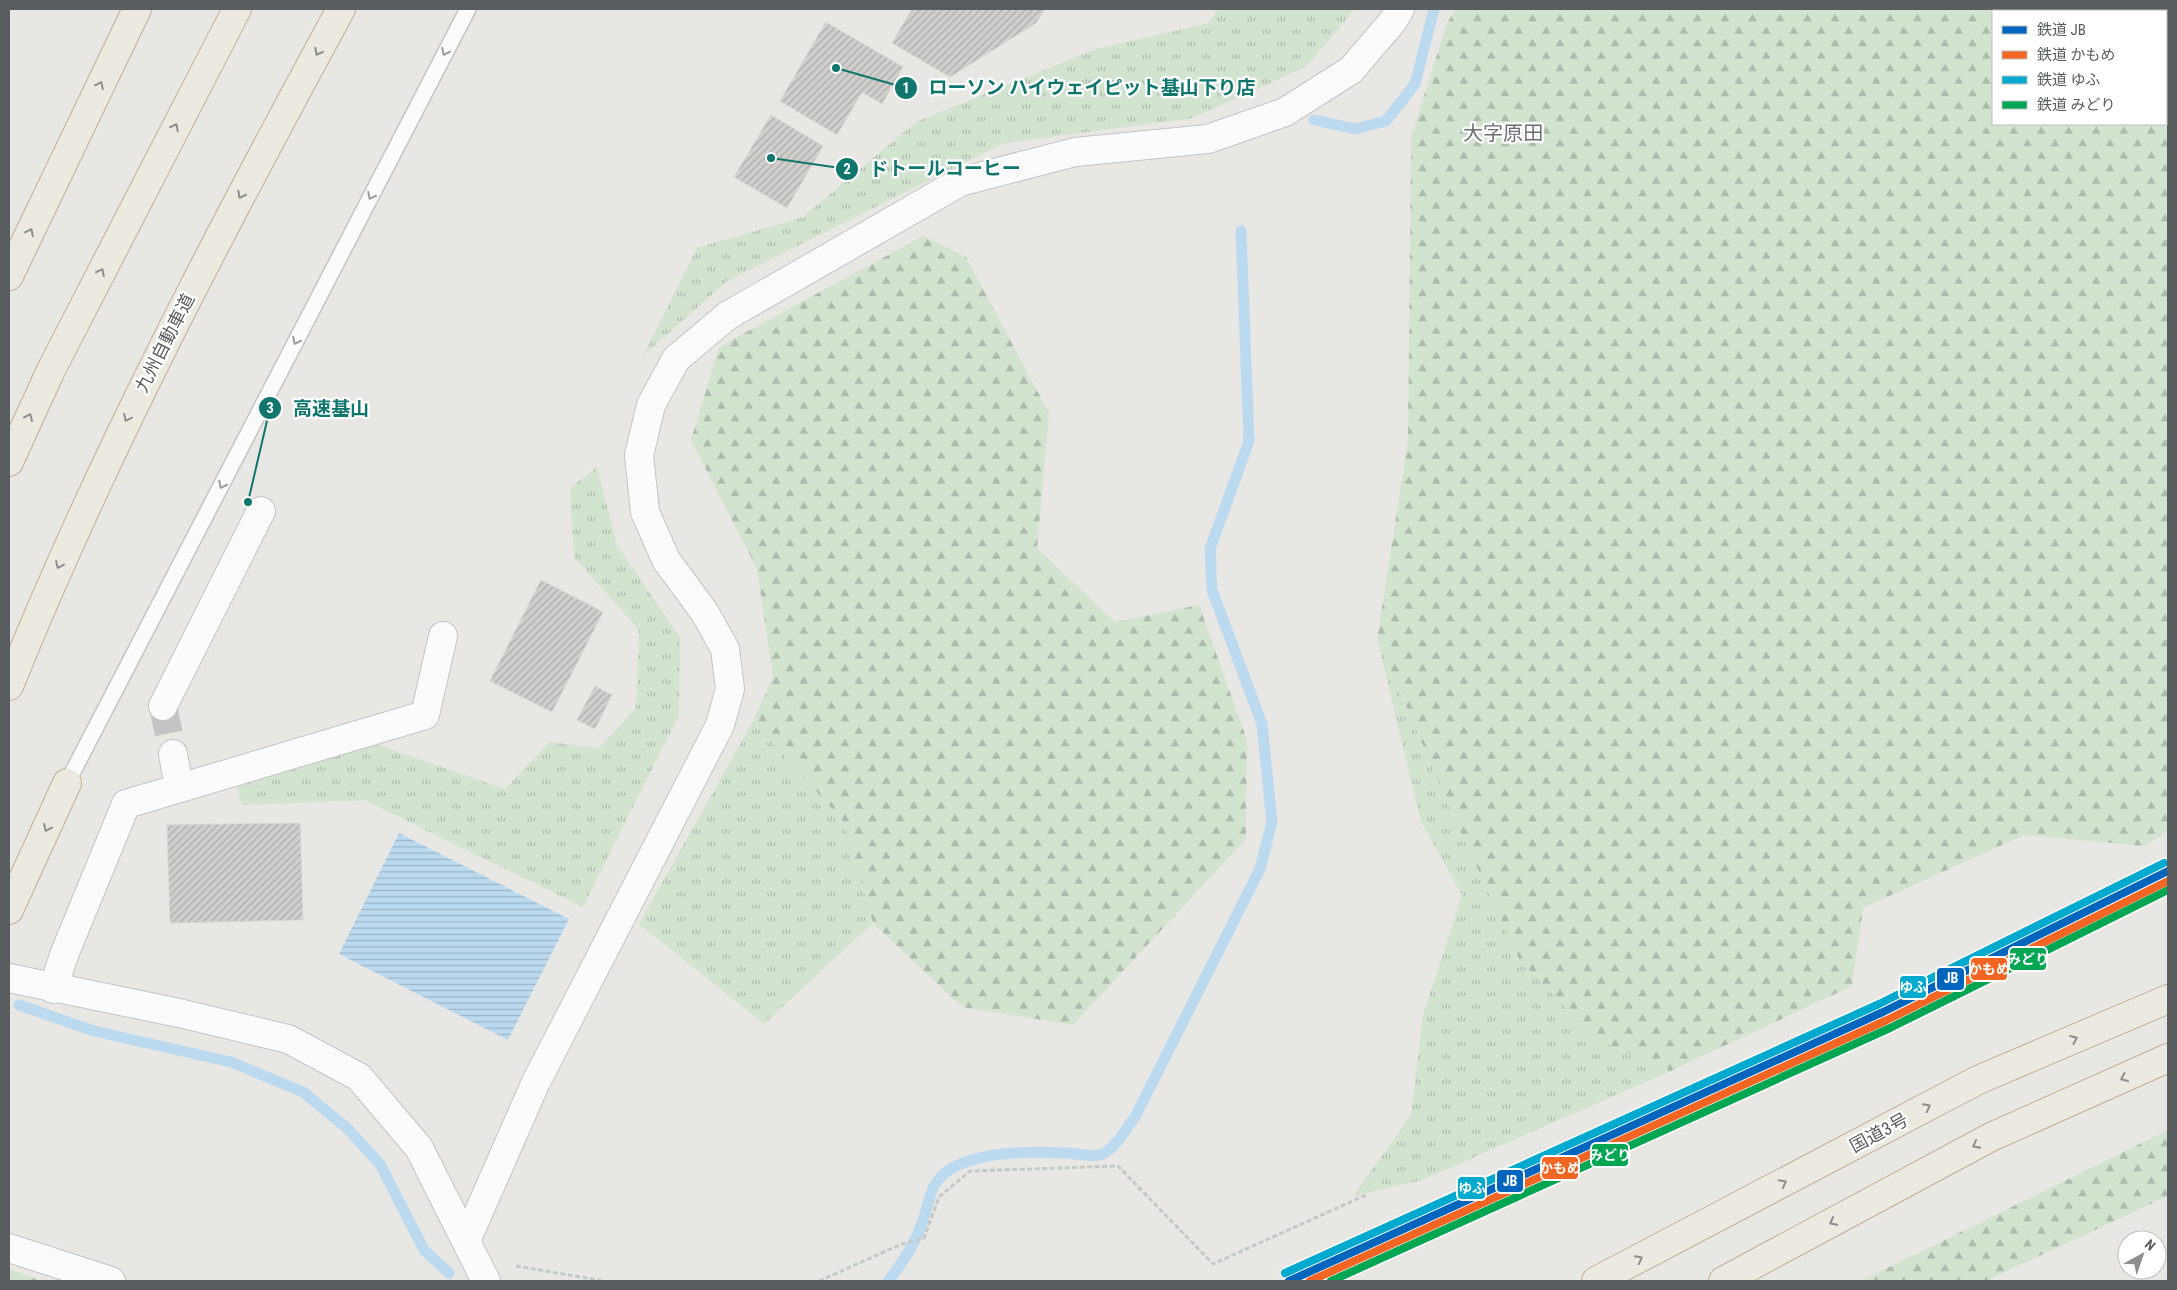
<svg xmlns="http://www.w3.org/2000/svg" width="2177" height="1290" viewBox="0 0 2177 1290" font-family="'Roboto Condensed','Noto Sans JP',sans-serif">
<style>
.grass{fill:url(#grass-tufts)}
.forest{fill:url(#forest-firs);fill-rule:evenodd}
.water{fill:url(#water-rules)}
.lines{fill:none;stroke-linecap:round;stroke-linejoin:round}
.stream{stroke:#bbdaf0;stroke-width:11}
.building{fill:url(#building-hatch);stroke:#d7d6d2}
.street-tunnel{stroke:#c5c4c2;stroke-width:28;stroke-dasharray:28 14;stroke-linecap:butt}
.lane-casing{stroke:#c4c4c4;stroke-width:18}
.street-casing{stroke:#c4c4c4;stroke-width:30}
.highway-casing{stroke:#bcaf95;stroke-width:30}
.path{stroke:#c5c9c6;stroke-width:3;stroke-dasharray:5 2.5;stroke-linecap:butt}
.lane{stroke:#fcfbfb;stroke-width:15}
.street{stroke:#fcfbfb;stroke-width:28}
.highway{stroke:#ece9e0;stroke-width:28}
.rail-1-casing{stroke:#fff;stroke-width:11}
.rail-2-casing{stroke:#fff;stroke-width:11}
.rail-3-casing{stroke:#fff;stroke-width:11}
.rail-4-casing{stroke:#fff;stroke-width:11}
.rail-1{stroke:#0065bd;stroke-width:8}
.rail-2{stroke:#f26522;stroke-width:8}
.rail-3{stroke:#00a9ce;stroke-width:8}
.rail-4{stroke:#00a651;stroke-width:8}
.oneway{stroke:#8d8e8d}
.oneway2{stroke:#9b9c9e}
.labels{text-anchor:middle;stroke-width:4.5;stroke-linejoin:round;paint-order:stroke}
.street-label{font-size:18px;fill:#5a5d60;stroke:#fff}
.quarter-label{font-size:20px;fill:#6b6e72;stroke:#fff}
.leader{fill:none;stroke:#0f766e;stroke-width:2}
.callout-dot{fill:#0f766e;stroke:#fff;stroke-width:2}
.mark-label{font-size:15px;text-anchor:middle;font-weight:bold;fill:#fff}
.callout-label{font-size:19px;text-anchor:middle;font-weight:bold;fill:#0f766e;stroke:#fff;stroke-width:4.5;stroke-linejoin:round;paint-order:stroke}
.line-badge{stroke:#fff;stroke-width:2}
.badge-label{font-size:14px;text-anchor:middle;font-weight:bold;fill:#fff}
</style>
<defs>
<pattern id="grass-tufts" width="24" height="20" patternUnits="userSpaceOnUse" patternTransform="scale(1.25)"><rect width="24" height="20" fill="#d2e3d0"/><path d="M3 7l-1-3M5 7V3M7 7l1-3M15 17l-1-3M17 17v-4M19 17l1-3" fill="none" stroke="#adbbac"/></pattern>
<pattern id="forest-firs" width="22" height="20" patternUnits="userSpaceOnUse" patternTransform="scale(1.25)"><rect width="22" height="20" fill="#d2e3d0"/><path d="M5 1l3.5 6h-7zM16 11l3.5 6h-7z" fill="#adbbac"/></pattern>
<pattern id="water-rules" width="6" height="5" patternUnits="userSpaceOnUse" patternTransform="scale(1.25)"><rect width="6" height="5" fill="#bbdaf0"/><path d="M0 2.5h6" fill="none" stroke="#9bb4c6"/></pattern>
<pattern id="building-hatch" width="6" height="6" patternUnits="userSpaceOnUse" patternTransform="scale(1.25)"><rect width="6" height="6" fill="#d0cfcc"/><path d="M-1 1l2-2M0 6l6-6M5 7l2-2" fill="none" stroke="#acaba9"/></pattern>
</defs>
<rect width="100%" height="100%" fill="#e9e7e3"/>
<!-- grass -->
<g class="grass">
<polygon points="1218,9 1355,9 1307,66 1193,118 1004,143 727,281 643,356 697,248 803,217 916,122 1096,49 1209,23"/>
<polygon points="597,467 617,545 680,637 679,715 583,907 365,800 242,805 230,763 375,744 505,789 550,742 599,748 636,708 639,630 574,557 570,488"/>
<polygon points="1377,639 1454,817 1596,1039 1671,1071 1422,1180 1353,1196 1411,1115 1423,1015 1462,895 1421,822"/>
<polygon points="753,721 844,822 873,923 764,1024 639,924"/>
</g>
<!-- forest -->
<g class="forest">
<path d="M 1456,9 L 2168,9 L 2168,831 L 2145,846 L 2024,835 L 1863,908 L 1852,986 L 1671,1071 L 1596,1039 L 1520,961 L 1454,817 L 1377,639 L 1408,440 L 1411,137 L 1447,23 ZM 1993,11 L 2166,11 L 2166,124 L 1993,124 Z"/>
<polygon points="923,236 966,257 1049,413 1037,548 1115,622 1199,605 1247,740 1246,839 1073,1025 962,1007 873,923 844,822 753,721 773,677 757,569 691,440 719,347"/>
<polygon points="2168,1130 2168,1196 1986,1281 1861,1281"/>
<polygon points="9,1269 41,1281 9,1281"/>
</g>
<!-- water -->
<polygon class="water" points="399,833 569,919 508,1040 339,954"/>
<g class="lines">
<!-- stream -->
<g class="stream">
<polyline points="1314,120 1355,129 1386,121 1415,84 1434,9"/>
<polyline points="19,1005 94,1031 231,1062 303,1092 347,1128 380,1164 424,1250 449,1273"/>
<path d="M 888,1281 C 903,1263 914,1245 922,1223 C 929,1205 929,1185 946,1172 C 975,1151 1030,1151 1065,1153 C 1075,1153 1089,1157 1099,1155 C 1114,1152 1126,1128 1135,1117 L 1260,869 L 1272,822 L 1262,724 L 1212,590 L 1210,549 L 1249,441 L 1241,231"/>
</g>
</g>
<!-- building -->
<g class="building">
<polygon points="912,9 1045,9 1036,23 950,77 892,43"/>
<polygon points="826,22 903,67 882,104 862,92 837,135 780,101"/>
<polygon points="771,115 823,146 787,208 734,177"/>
<polygon points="541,580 603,612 552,712 490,681"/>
<polygon points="595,686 612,695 595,729 577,720"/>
<polygon points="300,823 303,920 170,923 167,825"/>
</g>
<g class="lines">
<!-- street-tunnel -->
<polyline class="street-tunnel" points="163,706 173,754"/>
<defs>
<polyline id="lane" points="67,783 468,9"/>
<g id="street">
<polyline points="163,706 261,511"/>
<polyline points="173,754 179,787"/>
<polyline points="9,978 179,1013 288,1039 359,1077 419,1148 486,1281"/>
<polyline points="53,989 64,955 126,804 425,715 443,636"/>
<polyline points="467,1239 535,1084 720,725 730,689 725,649 705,613 666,560 645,512 639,455 651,405 676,359 727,316 960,182 1075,152 1208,139 1285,112 1351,70 1393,21 1400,9"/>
<polyline points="9,1248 111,1281"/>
</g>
<g id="highway">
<polyline points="9,276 137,9"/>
<polyline points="9,462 51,370 237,9"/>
<path d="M 9,686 C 103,453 221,230 341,9"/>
<polyline points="9,910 67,783"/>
<polyline points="1596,1281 1978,1080 2168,999"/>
<polyline points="1723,1281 1991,1137 2168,1058"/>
</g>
</defs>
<!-- lane casing -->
<use href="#lane" class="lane-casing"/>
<!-- street casing -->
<use href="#street" class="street-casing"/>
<!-- highway casing -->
<use href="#highway" class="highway-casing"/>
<!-- path -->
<g class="path">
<polyline points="516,1266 604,1281"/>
<polyline points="819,1281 902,1244 924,1238 939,1197 970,1171 1118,1166 1213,1264 1366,1195"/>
</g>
<!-- lane -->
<use href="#lane" class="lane"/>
<!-- street -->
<use href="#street" class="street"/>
<!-- highway -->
<use href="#highway" class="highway"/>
<defs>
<polyline id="rail-1" points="1289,1281 1883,1012 2168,871"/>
<polyline id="rail-2" points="1310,1281 1887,1020 2168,881"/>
<polyline id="rail-3" points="1285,1273 1879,1004 2164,863"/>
<polyline id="rail-4" points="1331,1281 1890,1028 2168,890"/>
</defs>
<!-- rail-1 casing -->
<use href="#rail-1" class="rail-1-casing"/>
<!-- rail-2 casing -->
<use href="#rail-2" class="rail-2-casing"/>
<!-- rail-3 casing -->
<use href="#rail-3" class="rail-3-casing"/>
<!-- rail-4 casing -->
<use href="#rail-4" class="rail-4-casing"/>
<!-- rail-1 -->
<use href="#rail-1" class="rail-1"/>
<!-- rail-2 -->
<use href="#rail-2" class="rail-2"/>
<!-- rail-3 -->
<use href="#rail-3" class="rail-3"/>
<!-- rail-4 -->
<use href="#rail-4" class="rail-4"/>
</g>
<!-- one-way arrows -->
<defs><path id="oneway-chevron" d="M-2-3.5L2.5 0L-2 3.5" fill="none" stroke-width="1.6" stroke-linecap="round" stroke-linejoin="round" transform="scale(1.25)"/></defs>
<g class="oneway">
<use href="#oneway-chevron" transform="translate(318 52) rotate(118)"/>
<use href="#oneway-chevron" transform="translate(100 85) rotate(-64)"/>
<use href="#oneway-chevron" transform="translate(175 127) rotate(-63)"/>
<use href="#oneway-chevron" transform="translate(241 195) rotate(117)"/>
<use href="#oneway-chevron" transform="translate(30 232) rotate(-64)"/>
<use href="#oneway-chevron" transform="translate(101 272) rotate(-63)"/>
<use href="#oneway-chevron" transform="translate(29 417) rotate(-66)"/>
<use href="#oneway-chevron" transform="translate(127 418) rotate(116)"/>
<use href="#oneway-chevron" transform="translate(59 565) rotate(115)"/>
<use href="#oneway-chevron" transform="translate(47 828) rotate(115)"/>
<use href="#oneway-chevron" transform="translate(2074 1039) rotate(-23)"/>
<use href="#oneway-chevron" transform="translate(2124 1078) rotate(156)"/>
<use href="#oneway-chevron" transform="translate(1927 1107) rotate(-28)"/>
<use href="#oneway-chevron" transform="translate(1976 1145) rotate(152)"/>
<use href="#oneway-chevron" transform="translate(1783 1183) rotate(-28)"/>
<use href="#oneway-chevron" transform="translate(1833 1222) rotate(152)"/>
<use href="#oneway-chevron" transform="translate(1639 1259) rotate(-28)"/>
</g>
<g class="oneway2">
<use href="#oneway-chevron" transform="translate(445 52) rotate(117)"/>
<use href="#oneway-chevron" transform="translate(371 196) rotate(117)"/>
<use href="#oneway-chevron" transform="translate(296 341) rotate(117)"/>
<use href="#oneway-chevron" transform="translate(222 485) rotate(117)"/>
</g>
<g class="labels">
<!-- street labels -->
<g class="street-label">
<text transform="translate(165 343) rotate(-63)" y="6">九州自動車道</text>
<text transform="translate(1879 1133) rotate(-28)" y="6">国道3号</text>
</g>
<!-- quarter labels -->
<g class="quarter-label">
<text x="1503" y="140">大字原田</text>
</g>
</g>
<!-- callouts -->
<path class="leader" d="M836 68L906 88M771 158L847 169M248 502L270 408"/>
<g class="callout-dot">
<circle cx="836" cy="68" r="5"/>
<circle cx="771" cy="158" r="5"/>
<circle cx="248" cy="502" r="5"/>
<circle cx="906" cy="88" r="12"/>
<circle cx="847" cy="169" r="12"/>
<circle cx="270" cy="408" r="12"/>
</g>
<g class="mark-label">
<text x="906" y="93">1</text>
<text x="847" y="174">2</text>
<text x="270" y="413">3</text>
</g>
<g class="callout-label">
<text x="1092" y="94">ローソン ハイウェイピット基山下り店</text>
<text x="945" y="175">ドトールコーヒー</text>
<text x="331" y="415">高速基山</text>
</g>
<g class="line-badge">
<rect x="2009" y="947" width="38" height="24" rx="5" fill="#00a651"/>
<rect x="1970" y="957" width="38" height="24" rx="5" fill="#f26522"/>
<rect x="1936" y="967" width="29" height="24" rx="5" fill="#0065bd"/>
<rect x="1899" y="975" width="28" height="24" rx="5" fill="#00a9ce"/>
<rect x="1591" y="1143" width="38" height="24" rx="5" fill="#00a651"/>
<rect x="1541" y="1156" width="38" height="24" rx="5" fill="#f26522"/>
<rect x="1496" y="1169" width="28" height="24" rx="5" fill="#0065bd"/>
<rect x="1457" y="1176" width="29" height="24" rx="5" fill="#00a9ce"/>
</g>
<g class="badge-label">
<text x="2028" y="964">みどり</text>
<text x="1989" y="974">かもめ</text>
<text x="1951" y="983">JB</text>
<text x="1913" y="992">ゆふ</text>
<text x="1610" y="1160">みどり</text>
<text x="1560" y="1173">かもめ</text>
<text x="1510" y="1186">JB</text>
<text x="1472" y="1193">ゆふ</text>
</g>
<!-- border -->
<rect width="2177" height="1290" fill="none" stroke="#5a5d60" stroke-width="20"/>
<!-- legend -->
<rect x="1992" y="10" width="175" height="115" fill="#ffffff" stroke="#bdbebf"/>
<rect x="2002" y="26" width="25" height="8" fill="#0065bd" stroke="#bdbebf"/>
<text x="2037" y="35" font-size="15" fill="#5a5d60">鉄道 JB</text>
<rect x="2002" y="51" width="25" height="8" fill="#f26522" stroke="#bdbebf"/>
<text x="2037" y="60" font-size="15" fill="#5a5d60">鉄道 かもめ</text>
<rect x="2002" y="76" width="25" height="8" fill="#00a9ce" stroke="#bdbebf"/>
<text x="2037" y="85" font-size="15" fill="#5a5d60">鉄道 ゆふ</text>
<rect x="2002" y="101" width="25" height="8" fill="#00a651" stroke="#bdbebf"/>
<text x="2037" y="110" font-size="15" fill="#5a5d60">鉄道 みどり</text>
<!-- north arrow -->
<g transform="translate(2142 1255) rotate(40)"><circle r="24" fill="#ffffff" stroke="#bdbebf"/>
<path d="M0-4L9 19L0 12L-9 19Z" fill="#8c8d8e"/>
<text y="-8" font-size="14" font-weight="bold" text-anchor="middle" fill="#5a5d60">N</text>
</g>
</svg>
